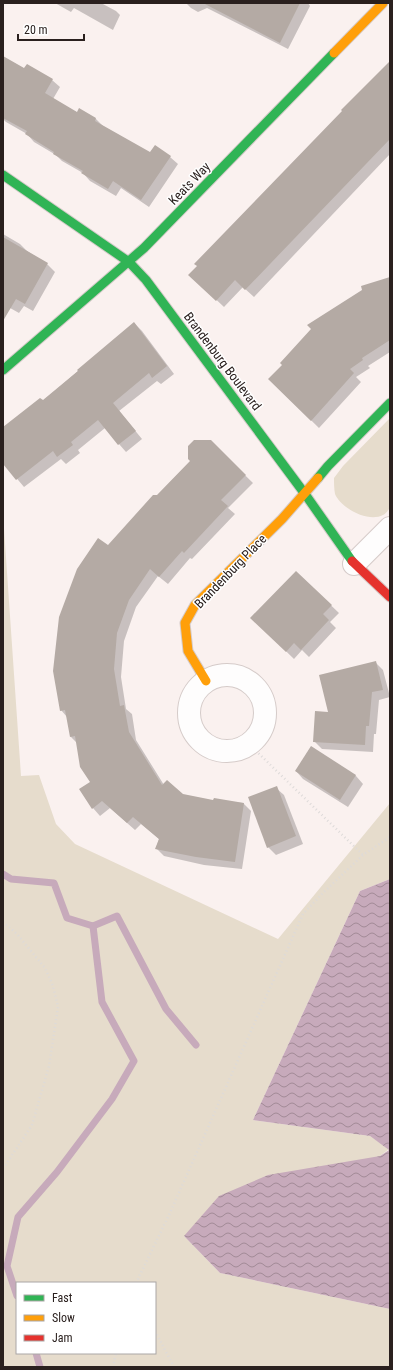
<svg xmlns="http://www.w3.org/2000/svg" width="393" height="1370" viewBox="0 0 393 1370" font-family="'Roboto Condensed',sans-serif">
<style>
.green{fill:#e6dccc;fill-rule:evenodd}
.water{fill:url(#water-waves)}
.shadow{fill:#0003}
.lines{fill:none;stroke-linecap:round;stroke-linejoin:round}
.stream{stroke:#c7aabb;stroke-width:7}
.building{fill:#b4aaa4}
.street-casing{stroke:#d5cbc9;stroke-width:24}
.fast-casing{stroke:#d5cbc9;stroke-width:11}
.slow-casing{stroke:#d5cbc9;stroke-width:11}
.jam-casing{stroke:#d5cbc9;stroke-width:11}
.path{stroke:#dddad9;stroke-width:2.5;stroke-dasharray:1 3;stroke-linecap:butt}
.street{stroke:#fefdfd;stroke-width:22}
.fast{stroke:#30b455;stroke-width:9}
.slow{stroke:#ff9f0a;stroke-width:9}
.jam{stroke:#e5322d;stroke-width:9}
.labels{text-anchor:middle;stroke-width:3;stroke-linejoin:round;paint-order:stroke}
.street-label{font-size:13px;fill:#2a201e;stroke:#fff}
</style>
<defs>
<pattern id="water-waves" width="16" height="10" patternUnits="userSpaceOnUse"><rect width="16" height="10" fill="#c7aabb"/><path d="M0 5q4-4 8 0t8 0" fill="none" stroke="#a28a97"/></pattern>
</defs>
<rect width="100%" height="100%" fill="#faf1ef"/>
<!-- green -->
<g class="green">
<path d="M 390,418 L 390,508 C 388,510 386,514 383,515 C 368,523 341,508 335,494 C 334,489 334,483 334,478 L 343,466 Z"/>
<path d="M 3,514 L 21,776 L 39,775 L 56,824 L 75,844 L 278,939 L 390,803 L 390,879 L 360,891 L 253,1120 L 370,1136 L 389,1149 L 380,1156 L 184,1236 L 220,1273 L 390,1309 L 390,1367 L 3,1367 ZM 17,1283 L 155,1283 L 155,1353 L 17,1353 Z"/>
</g>
<!-- water -->
<polygon class="water" points="390,879 390,1309 220,1273 184,1236 219,1196 268,1175 380,1156 389,1150 370,1136 253,1120 360,891"/>
<!-- shadow -->
<g class="shadow">
<polygon points="55,3 101,3 116,11 120,15 113,30 74,8 71,12"/>
<polygon points="186,3 308,3 310,6 288,49 207,8 198,12 191,8"/>
<polygon points="3,57 25,69 52,80 60,87 53,99 78,113 96,119 103,126 151,154 170,157 178,164 149,207 121,188 116,196 90,181 83,173 62,161 56,155 34,142 27,134 6,122 3,119"/>
<polygon points="390,62 390,154 254,297 243,287 224,307 190,275"/>
<polygon points="3,234 20,244 27,251 47,264 55,272 33,311 24,306 19,313 3,304"/>
<polygon points="390,279 390,352 368,366 370,368 356,377 361,382 319,428 269,379"/>
<polygon points="134,323 142,331 174,374 161,384 157,381 119,411 142,439 126,452 105,428 78,450 80,453 66,464 61,459 24,487 3,462 3,428 43,401"/>
<polygon points="210,441 253,483 228,508 235,514 192,559 190,558 168,584 158,576 136,607 124,641 121,677 126,709 132,714 136,740 164,785 183,795 214,801 243,803 251,811 242,869 204,865 164,856 156,848 159,839 141,824 135,830 110,808 100,816 93,808 91,782 77,743 71,737 67,717 61,710 108,547"/>
<polygon points="296,572 339,613 330,622 336,628 309,657 302,650 294,659 252,618"/>
<polygon points="375,662 383,670 390,697 379,700 376,734 374,734 373,752 322,749 314,741"/>
<polygon points="311,747 356,776 363,784 348,807 303,779 296,771"/>
<polygon points="276,788 284,795 303,844 276,855 268,847"/>
</g>
<g class="lines">
<!-- stream -->
<g class="stream">
<polyline points="3,874 11,879 54,883 67,918 93,926 117,916 166,1009 196,1045"/>
<polyline points="17,1296 7,1266 18,1217 57,1172 112,1099 134,1061 102,1002 93,926"/>
<polyline points="36,1353 40,1367"/>
</g>
</g>
<!-- building -->
<g class="building">
<polygon points="203,3 300,3 280,43"/>
<polygon points="3,56 24,68 27,64 53,79 45,93 77,112 79,108 96,118 95,121 150,152 155,145 171,156 141,200 113,181 108,189 81,173 83,171 53,154 54,152 25,134 27,131 3,118"/>
<polygon points="390,61 390,139 245,290 235,280 216,301 188,275 197,266 194,264 342,111 341,110"/>
<polygon points="3,237 48,263 25,304 16,299 3,321"/>
<polygon points="390,277 390,340 362,358 363,360 350,369 354,373 311,421 268,379 282,365 280,363 311,329 307,325 362,290 361,286"/>
<polygon points="134,322 167,366 152,378 149,373 113,403 136,431 118,445 98,420 71,442 73,445 57,457 53,451 16,480 3,464 3,427 40,398 43,400 78,371 77,370"/>
<polygon points="194,440 211,440 246,475 221,500 228,506 184,553 182,551 159,577 150,569 129,600 117,633 114,669 120,706 124,705 129,732 162,785 167,780 183,794 213,800 214,798 244,803 235,862 196,857 155,849 159,839 133,817 127,823 102,801 92,809 79,789 90,782 80,767 75,736 70,737 65,710 60,711 53,671 59,617 77,569 98,538 108,545 153,495 157,495 190,461 188,459 188,446"/>
<polygon points="296,571 332,605 323,614 329,620 301,650 294,643 286,652 250,618"/>
<polygon points="376,661 383,690 372,692 369,726 366,726 365,745 313,742 315,711 328,712 319,675"/>
<polygon points="311,746 356,775 340,800 295,771"/>
<polygon points="277,786 296,836 267,848 248,797"/>
</g>
<g class="lines">
<defs>
<g id="street">
<polyline points="354,564 390,528"/>
<circle cx="227" cy="713" r="38"/>
</g>
<g id="fast">
<polyline points="3,175 129,262 146,280 305,494 352,561"/>
<polyline points="3,370 144,248 334,53"/>
<polyline points="318,478 328,466 390,403"/>
</g>
<g id="slow">
<polyline points="334,53 383,3"/>
<polyline points="206,681 188,651 185,623 195,605 282,519 318,478"/>
</g>
<polyline id="jam" points="352,561 390,597"/>
</defs>
<!-- street casing -->
<use href="#street" class="street-casing"/>
<!-- fast casing -->
<use href="#fast" class="fast-casing"/>
<!-- slow casing -->
<use href="#slow" class="slow-casing"/>
<!-- jam casing -->
<use href="#jam" class="jam-casing"/>
<!-- path -->
<g class="path">
<polyline points="250,745 363,855"/>
<polyline points="3,922 17,934 45,968 53,986 58,1007 49,1066 32,1125 3,1169"/>
<polyline points="136,1283 169,1215 303,914 323,893 363,855 390,837"/>
<polyline points="155,1331 174,1367"/>
<polyline points="113,1367 116,1353"/>
</g>
<!-- street -->
<use href="#street" class="street"/>
<!-- fast -->
<use href="#fast" class="fast"/>
<!-- slow -->
<use href="#slow" class="slow"/>
<!-- jam -->
<use href="#jam" class="jam"/>
</g>
<g class="labels">
<!-- street labels -->
<g class="street-label">
<text transform="translate(189 183) rotate(-46)" y="5">Keats Way</text>
<text transform="translate(223 361) rotate(53)" y="5">Brandenburg Boulevard</text>
<text transform="translate(230 571) rotate(-46)" y="5">Brandenburg Place</text>
</g>
</g>
<!-- border -->
<rect width="393" height="1370" fill="none" stroke="#2a201e" stroke-width="8"/>
<!-- legend -->
<rect x="16" y="1282" width="140" height="72" fill="#ffffff" stroke="#aaa6a5"/>
<rect x="24" y="1295" width="20" height="6" fill="#30b455" stroke="#aaa6a5"/>
<text x="52" y="1302" font-size="12" fill="#2a201e">Fast</text>
<rect x="24" y="1315" width="20" height="6" fill="#ff9f0a" stroke="#aaa6a5"/>
<text x="52" y="1322" font-size="12" fill="#2a201e">Slow</text>
<rect x="24" y="1335" width="20" height="6" fill="#e5322d" stroke="#aaa6a5"/>
<text x="52" y="1342" font-size="12" fill="#2a201e">Jam</text>
<!-- scale -->
<path d="M18 34v6h66v-6" fill="none" stroke="#2a201e" stroke-width="2"/>
<text x="24" y="34" font-size="12" fill="#2a201e" stroke="#ffffff" stroke-width="3" paint-order="stroke">20 m</text>
</svg>
